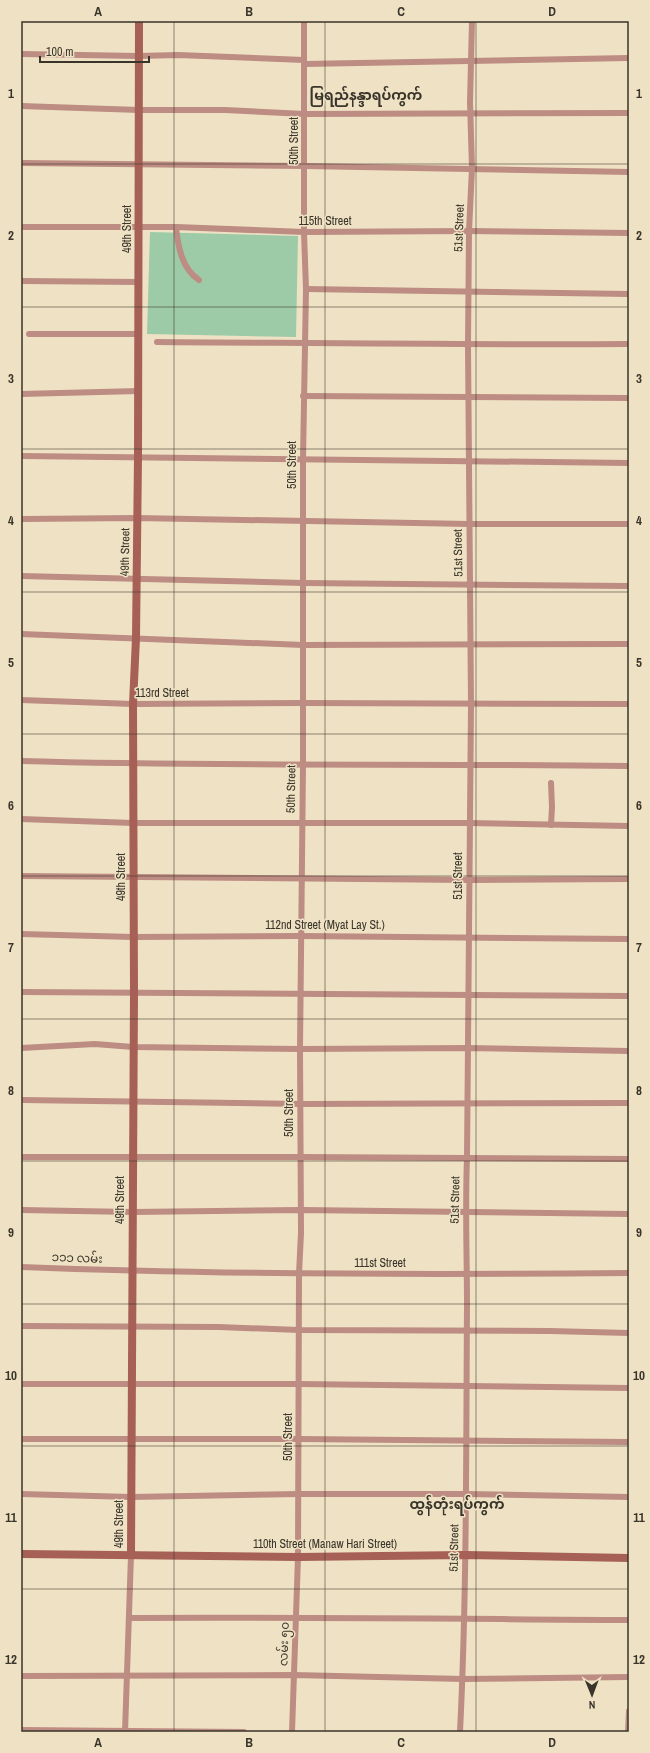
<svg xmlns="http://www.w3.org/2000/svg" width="650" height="1753" viewBox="0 0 650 1753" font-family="'Archivo Narrow','Noto Sans Myanmar',sans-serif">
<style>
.green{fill:#9dcba7}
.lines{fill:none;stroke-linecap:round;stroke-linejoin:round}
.minor{stroke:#bd8c83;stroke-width:6}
.secondary{stroke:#a66055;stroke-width:8}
.grid{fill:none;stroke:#3a352a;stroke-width:1;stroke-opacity:0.55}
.labels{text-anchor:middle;stroke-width:3;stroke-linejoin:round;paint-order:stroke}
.street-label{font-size:12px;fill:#3a352a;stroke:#efe2c4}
.quarter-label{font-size:14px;font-weight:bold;fill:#3a352a;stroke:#efe2c4}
.neatline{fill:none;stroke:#3a352a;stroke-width:1.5}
.grid-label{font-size:13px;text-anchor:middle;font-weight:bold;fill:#3a352a}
</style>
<rect width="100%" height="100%" fill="#efe2c4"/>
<!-- green -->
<polygon class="green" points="150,232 298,236 296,337 147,334"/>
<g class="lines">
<!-- minor -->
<g class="minor">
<polyline points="21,54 139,56 178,55 304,60"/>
<polyline points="304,64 629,58"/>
<polyline points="21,106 139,110 225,110 305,114 629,113"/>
<polyline points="21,163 305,166 629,172"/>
<polyline points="21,227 176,227 304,232 469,231 629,233"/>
<path d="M 176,227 C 178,247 182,269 199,280"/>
<polyline points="21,281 139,282"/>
<polyline points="306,289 629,294"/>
<polyline points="29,334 139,334"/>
<path d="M 157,342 C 314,343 471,345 629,344"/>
<polyline points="21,394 139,391"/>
<polyline points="303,396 629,398"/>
<polyline points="21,456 629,463"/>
<polyline points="21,519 137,518 469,524 629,524"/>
<polyline points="21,576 303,583 629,586"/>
<polyline points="21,634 303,645 629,644"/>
<polyline points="21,700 133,704 303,703 629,704"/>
<path d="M 21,761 C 224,767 426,763 629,766"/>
<polyline points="21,819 133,823 468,823 629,826"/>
<polyline points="551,825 552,807 551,783"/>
<polyline points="21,876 469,880 629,879"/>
<polyline points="21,934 133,937 301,936 629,939"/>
<polyline points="21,992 629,996"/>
<polyline points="21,1048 95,1044 133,1047 300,1049 468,1048 629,1051"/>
<polyline points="21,1100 300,1104 629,1103"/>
<polyline points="21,1157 300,1157 629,1159"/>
<polyline points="21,1210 132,1212 301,1210 629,1214"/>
<path d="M 21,1267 C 224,1275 426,1275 629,1273"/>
<polyline points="21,1326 219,1327 299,1330 550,1331 629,1333"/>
<polyline points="21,1384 299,1384 629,1388"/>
<polyline points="21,1439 299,1439 629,1442"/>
<polyline points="21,1494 131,1497 299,1494 466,1494 629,1497"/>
<path d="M 129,1618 C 296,1617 462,1619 629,1620"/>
<polyline points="21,1676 294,1675 463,1679 629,1677"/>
<polyline points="21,1730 244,1732"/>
<polyline points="125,1732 131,1555"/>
<polyline points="292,1732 298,1557 299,1274 301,1233 300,1049 303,765 303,459 306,289 304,232 304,21"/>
<path d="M 460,1732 C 467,1590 466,1448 467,1306 C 467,1257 465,1208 467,1158 L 471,704 L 468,345 L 469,231 L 472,168 L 470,102 L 472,21"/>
<polyline points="628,1732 629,1711"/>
</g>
<!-- secondary -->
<g class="secondary">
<polyline points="21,1554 298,1557 465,1555 629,1558"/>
<polyline points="131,1555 134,993 133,704 136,638 138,457 139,21"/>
</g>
</g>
<!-- grid -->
<path class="grid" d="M 174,21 L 174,1732M 325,21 L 325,1732M 476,21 L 476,1732M 21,164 L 629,164M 21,307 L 629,307M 21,449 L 629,449M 21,592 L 629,592M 21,734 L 629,734M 21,876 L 629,876M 21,1019 L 629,1019M 21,1161 L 629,1161M 21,1304 L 629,1304M 21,1446 L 629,1446M 21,1589 L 629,1589"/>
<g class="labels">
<!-- street labels -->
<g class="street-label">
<text transform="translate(294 141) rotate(-90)" y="4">50th Street</text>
<text x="325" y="225">115th Street</text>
<text transform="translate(459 228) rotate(-88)" y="4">51st Street</text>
<text transform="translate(127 229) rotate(-90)" y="4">49th Street</text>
<text transform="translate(292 465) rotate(-90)" y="4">50th Street</text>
<text transform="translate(125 552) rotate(-89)" y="4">49th Street</text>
<text transform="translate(458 553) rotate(-91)" y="4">51st Street</text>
<text x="162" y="697">113rd Street</text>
<text transform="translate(291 789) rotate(-89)" y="4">50th Street</text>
<text transform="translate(458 876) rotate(-90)" y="4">51st Street</text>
<text transform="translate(121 877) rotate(-90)" y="4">49th Street</text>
<text x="325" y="929">112nd Street (Myat Lay St.)</text>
<text transform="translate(289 1113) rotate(-90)" y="4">50th Street</text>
<text transform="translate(120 1200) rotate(-90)" y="4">49th Street</text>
<text transform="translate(455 1200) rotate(-89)" y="4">51st Street</text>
<text transform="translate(77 1258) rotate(2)" y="4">၁၁၁ လမ်း</text>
<text x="380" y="1267">111st Street</text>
<text transform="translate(288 1437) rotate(-90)" y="4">50th Street</text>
<text transform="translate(119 1524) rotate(-90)" y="4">49th Street</text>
<text x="325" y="1548">110th Street (Manaw Hari Street)</text>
<text transform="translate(454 1548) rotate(-89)" y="4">51st Street</text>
<text transform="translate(284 1644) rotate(-88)" y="4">လမ်း ၅၀</text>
</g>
<!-- quarter labels -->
<g class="quarter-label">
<text x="366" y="100">မြရည်နန္ဒာရပ်ကွက်</text>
<text x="457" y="1509">ထွန်တုံးရပ်ကွက်</text>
</g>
</g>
<!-- border -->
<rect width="650" height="1753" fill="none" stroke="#efe2c4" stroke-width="44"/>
<!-- north arrow -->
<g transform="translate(592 1695) rotate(179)" stroke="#efe2c4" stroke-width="3" paint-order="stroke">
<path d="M0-3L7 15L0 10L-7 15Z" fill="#3a352a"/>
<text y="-6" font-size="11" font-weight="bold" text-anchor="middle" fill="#3a352a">N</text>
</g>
<!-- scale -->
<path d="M40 56v6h109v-6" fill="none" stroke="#3a352a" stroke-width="2"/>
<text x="46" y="56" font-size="12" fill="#3a352a" stroke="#efe2c4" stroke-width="3" paint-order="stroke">100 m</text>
<rect x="22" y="22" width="606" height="1709" class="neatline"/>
<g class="grid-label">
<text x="98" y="16">A</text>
<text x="249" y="16">B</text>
<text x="401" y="16">C</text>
<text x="552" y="16">D</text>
<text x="11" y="98">1</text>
<text x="639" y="98">1</text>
<text x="11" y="240">2</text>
<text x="639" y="240">2</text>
<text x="11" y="383">3</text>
<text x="639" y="383">3</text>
<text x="11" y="525">4</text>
<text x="639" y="525">4</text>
<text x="11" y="667">5</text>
<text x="639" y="667">5</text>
<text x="11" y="810">6</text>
<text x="639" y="810">6</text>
<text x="11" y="952">7</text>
<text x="639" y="952">7</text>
<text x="11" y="1095">8</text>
<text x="639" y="1095">8</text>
<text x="11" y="1237">9</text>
<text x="639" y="1237">9</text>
<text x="11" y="1380">10</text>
<text x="639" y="1380">10</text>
<text x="11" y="1522">11</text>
<text x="639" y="1522">11</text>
<text x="11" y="1664">12</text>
<text x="639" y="1664">12</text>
<text x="98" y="1747">A</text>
<text x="249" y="1747">B</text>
<text x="401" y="1747">C</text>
<text x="552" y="1747">D</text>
</g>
</svg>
